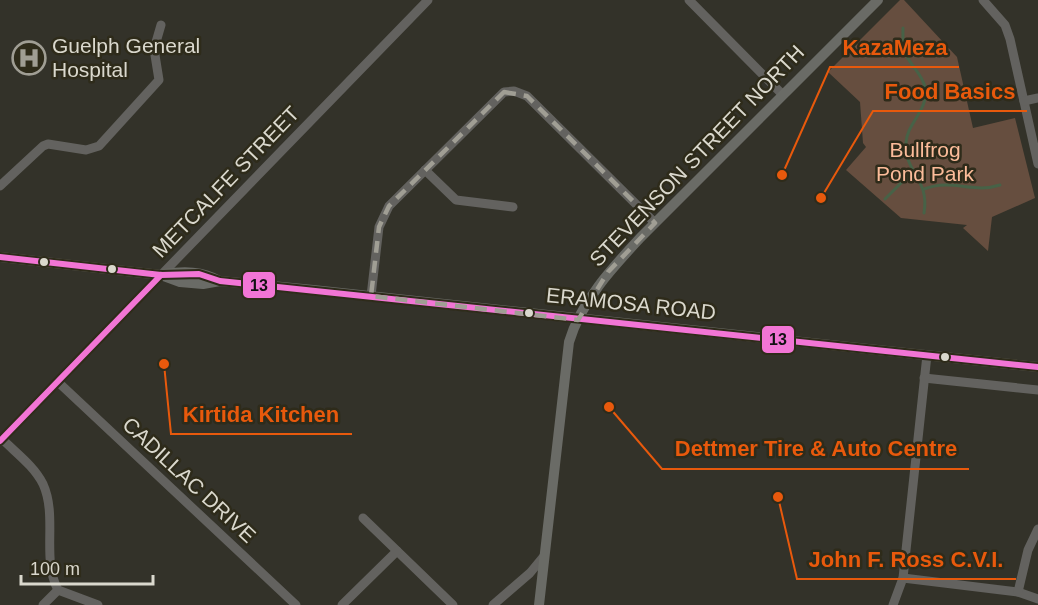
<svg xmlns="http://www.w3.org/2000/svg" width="1038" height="605" viewBox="0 0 1038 605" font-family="Arial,sans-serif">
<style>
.green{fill:#664e3f}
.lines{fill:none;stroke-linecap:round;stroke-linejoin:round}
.stream{stroke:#476247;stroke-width:3}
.minor{stroke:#63625f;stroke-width:9}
.major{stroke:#6a6b66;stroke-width:10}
.bus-1-casing{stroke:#2e2b1a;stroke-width:10}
.bus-1{stroke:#f275d5;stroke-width:6}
.marked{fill:none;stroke:#a09e94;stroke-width:4.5;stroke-dasharray:12 8;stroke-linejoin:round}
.bus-dot{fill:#dad8cd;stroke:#2e2b1a;stroke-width:2}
.labels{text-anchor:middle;stroke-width:5;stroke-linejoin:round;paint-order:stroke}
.poi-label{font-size:21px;fill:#dad8cd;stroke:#2e2b1a;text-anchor:start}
.park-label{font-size:21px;fill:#fcbc9a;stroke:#2e2b1a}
.street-label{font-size:21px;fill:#dad8cd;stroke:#2e2b1a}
.leader{fill:none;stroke:#e8590c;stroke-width:2}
.callout-dot{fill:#e8590c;stroke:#2e2b1a;stroke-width:2}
.callout-label{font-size:22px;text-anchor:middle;font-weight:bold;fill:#e8590c;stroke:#2e2b1a;stroke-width:5;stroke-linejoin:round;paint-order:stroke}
.line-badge{stroke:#2e2b1a;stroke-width:2}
.pale-badge-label{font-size:16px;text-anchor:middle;font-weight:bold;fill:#111}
</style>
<rect width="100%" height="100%" fill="#333229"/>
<!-- green -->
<polygon class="green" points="900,0 904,0 957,57 973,128 1015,118 1035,198 992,217 988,251 963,228 967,225 901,218 846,170 866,147 863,143 860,102 828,72"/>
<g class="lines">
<!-- stream -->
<g class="stream">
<path d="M 903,28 C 903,37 902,47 906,55 C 912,67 922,74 925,87 C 929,111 907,122 906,143 C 904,172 930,179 924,213"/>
<path d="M 924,189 C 953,178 973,194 1000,185"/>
<polyline points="885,199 904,180 916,174"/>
</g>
<!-- minor -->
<g class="minor">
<polyline points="689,0 782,94"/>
<polyline points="983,0 1005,25 1010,39 1038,164"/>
<polyline points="1024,101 1038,98"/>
<polyline points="425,170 456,200 513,207"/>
<polyline points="0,186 43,146 48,144 86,150 99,146 159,80 154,49 161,25"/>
<polyline points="371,296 379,227 389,206 504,92 514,91 527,96 655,223"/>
<polyline points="924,378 1038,390"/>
<polyline points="58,382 296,605"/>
<path d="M 2,439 C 16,453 34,466 43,484 C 58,517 41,558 58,590 L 98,605"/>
<polyline points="0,441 428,0"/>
<polyline points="363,518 453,605"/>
<polyline points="903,578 1018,592 1038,599"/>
<polyline points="1018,592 1028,550 1038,529"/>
<polyline points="43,605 58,590"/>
<polyline points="342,605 397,551"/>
<polyline points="493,605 530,573 544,556"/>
<polyline points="893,605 903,578 927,355"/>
</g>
<!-- major -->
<g class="major">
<polyline points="0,257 161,275 180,282 203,284 220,281 313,290 1038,367"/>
<path d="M 164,274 C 184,271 202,271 220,281"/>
<path d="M 539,605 L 569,342 C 581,301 613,267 641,237 L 878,0"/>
</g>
<defs>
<g id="bus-1">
<polyline points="0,257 161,275 199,274 220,281 1038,367"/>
<polyline points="0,441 161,275"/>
</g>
</defs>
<!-- bus-1 casing -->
<use href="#bus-1" class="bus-1-casing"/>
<!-- bus-1 -->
<use href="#bus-1" class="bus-1"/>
</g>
<!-- marked area -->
<path class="marked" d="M 504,92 L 527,96 L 655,223 L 608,272 L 578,320 L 371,296 L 379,227 L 389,206 Z"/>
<!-- icons -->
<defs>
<symbol id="hospital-ring" viewBox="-11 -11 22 22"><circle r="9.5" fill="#2e2b1a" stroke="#a09e94" stroke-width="1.5"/><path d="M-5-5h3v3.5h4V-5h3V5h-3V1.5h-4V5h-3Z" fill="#a09e94"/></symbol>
</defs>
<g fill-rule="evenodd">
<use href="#hospital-ring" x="10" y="39" width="38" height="38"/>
</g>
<!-- markers -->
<g class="bus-dot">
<circle cx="44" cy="262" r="5"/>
<circle cx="112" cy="269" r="5"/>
<circle cx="529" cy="313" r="5"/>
<circle cx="945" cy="357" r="5"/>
</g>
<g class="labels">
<!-- poi labels -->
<g class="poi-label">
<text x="52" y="53">Guelph General<tspan x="52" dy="24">Hospital</tspan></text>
</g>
<!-- park labels -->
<g class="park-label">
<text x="925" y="157">Bullfrog<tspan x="925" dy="24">Pond Park</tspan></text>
</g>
<!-- street labels -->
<g class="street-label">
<text transform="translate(697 156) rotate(-46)" y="7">STEVENSON STREET NORTH</text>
<text transform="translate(226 182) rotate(-46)" y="7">METCALFE STREET</text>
<text transform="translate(631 304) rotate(6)" y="7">ERAMOSA ROAD</text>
<text transform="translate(189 480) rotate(43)" y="7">CADILLAC DRIVE</text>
</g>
</g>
<!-- callouts -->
<path class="leader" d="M782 175L830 67H959M821 198L873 111H1027M164 364L171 434H352M609 407L662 469H969M778 497L797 579H1016"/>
<g class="callout-dot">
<circle cx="782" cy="175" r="6"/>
<circle cx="821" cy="198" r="6"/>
<circle cx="164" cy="364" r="6"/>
<circle cx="609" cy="407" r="6"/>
<circle cx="778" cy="497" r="6"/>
</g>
<g class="callout-label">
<text x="895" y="55">KazaMeza</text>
<text x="950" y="99">Food Basics</text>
<text x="261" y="422">Kirtida Kitchen</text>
<text x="816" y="456">Dettmer Tire &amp; Auto Centre</text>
<text x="906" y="567">John F. Ross C.V.I.</text>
</g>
<g class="line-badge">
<rect x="242" y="271" width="34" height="28" rx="6" fill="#f275d5"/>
<rect x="761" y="325" width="34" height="29" rx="6" fill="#f275d5"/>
</g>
<g class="pale-badge-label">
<text x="259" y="291">13</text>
<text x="778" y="345">13</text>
</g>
<!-- scale -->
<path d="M21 575v9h132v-9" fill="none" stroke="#dad8cd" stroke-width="3"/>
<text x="30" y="575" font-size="18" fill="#dad8cd" stroke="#2e2b1a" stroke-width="4.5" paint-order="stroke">100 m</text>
</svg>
